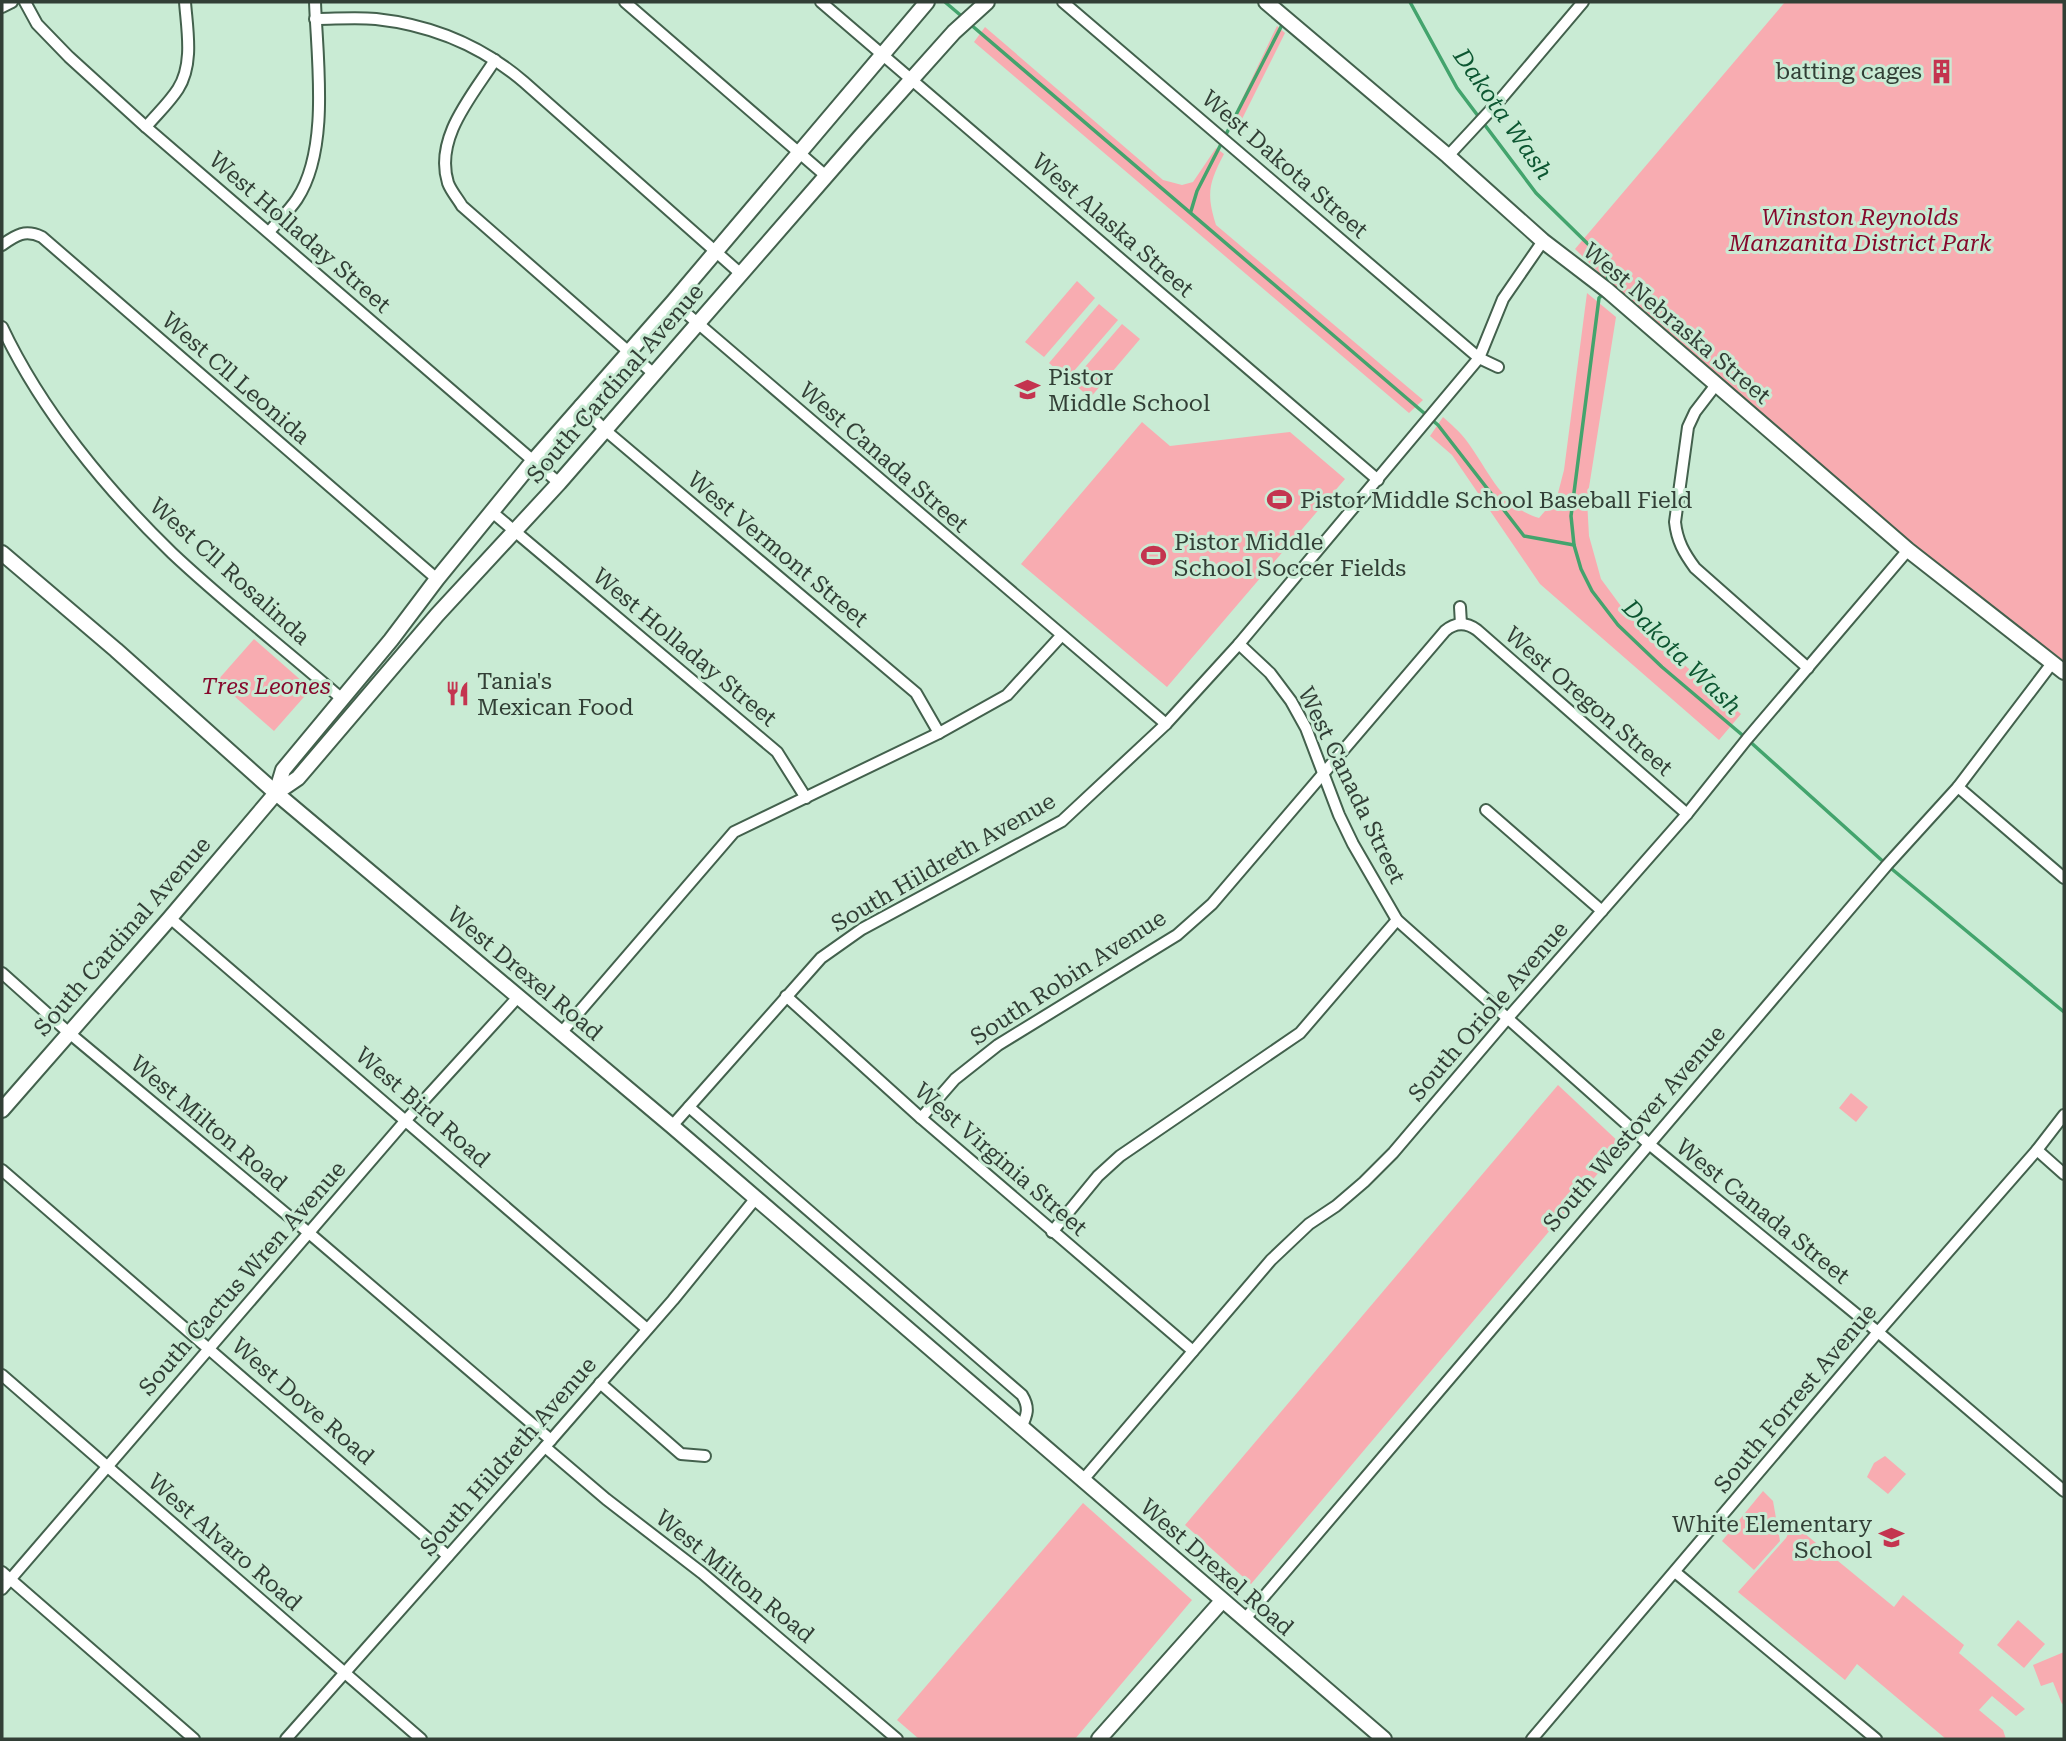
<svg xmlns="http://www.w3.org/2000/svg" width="2066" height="1741" viewBox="0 0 2066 1741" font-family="'Roboto Serif',serif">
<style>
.green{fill:#f8acb1}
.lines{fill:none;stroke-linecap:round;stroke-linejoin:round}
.stream{stroke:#43a46d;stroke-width:3.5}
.street-casing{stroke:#43614d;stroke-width:14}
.secondary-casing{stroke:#43614d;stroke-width:18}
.street{stroke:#fff;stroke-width:10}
.secondary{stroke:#fff;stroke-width:14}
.labels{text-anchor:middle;stroke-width:6;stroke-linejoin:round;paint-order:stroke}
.poi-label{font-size:23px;fill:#323f36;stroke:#c9ebd4;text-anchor:start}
.street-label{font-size:23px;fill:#323f36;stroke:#c9ebd4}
.park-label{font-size:23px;font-style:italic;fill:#86092c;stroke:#c9ebd4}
.water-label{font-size:24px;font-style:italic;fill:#0d5732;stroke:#c9ebd4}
</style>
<rect width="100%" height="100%" fill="#c9ebd4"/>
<!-- green -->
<g class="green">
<polygon points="1785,2 2064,2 2064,663 1913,547 1623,296 1575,249"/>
<polygon points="1277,26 1285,33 1237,129 1230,124"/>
<path d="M 985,27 L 1163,180 L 1182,185 L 1193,182 L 1216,148 L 1224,154 C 1209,183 1206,193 1216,225 L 1423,400 L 1409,413 L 974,42 Z"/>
<polygon points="1077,281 1095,298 1044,357 1025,342"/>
<path d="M 1587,293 L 1616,317 L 1587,500 L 1589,536 L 1601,579 L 1629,617 L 1741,714 L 1719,740 L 1540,584 L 1452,455 L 1430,436 L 1443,417 C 1451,424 1460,432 1466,440 C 1488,469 1502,508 1539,518 L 1557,497 L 1564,470 Z"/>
<polygon points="1099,304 1118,320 1067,379 1049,363"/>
<polygon points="1122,324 1140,339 1090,398 1072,382"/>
<polygon points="1142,422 1170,446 1290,432 1345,479 1167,687 1021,564"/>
<polygon points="254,639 311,689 274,731 217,681"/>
<polygon points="1558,1085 1622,1145 1251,1584 1185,1525"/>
<polygon points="1851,1093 1868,1107 1856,1122 1839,1108"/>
<polygon points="1885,1456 1906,1474 1888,1494 1867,1477 1874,1463"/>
<polygon points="1763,1491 1773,1501 1780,1541 1754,1570 1722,1541"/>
<polygon points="1083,1503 1192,1600 1075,1739 919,1739 897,1720"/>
<polygon points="1793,1524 1894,1607 1903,1595 1964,1645 1959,1653 2025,1709 2016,1716 1992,1696 1979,1710 2003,1730 2006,1739 1946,1739 1857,1664 1845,1680 1738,1592 1786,1538"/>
<polygon points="2018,1620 2045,1644 2024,1668 1997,1645"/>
<polygon points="2064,1652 2064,1703 2062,1704 2053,1682 2041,1686 2033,1665"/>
</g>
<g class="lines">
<!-- stream -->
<g class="stream">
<polyline points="945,2 965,19"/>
<polyline points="1410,2 1457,88 1536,193 1592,248 1608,272 1607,283"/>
<polyline points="970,24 1438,425 1524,536 1574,545"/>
<polyline points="1191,211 1197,191 1283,23"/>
<polyline points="1604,293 1599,298 1571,516 1574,545 1581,569 1592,591 1618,625 1662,667 1747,739 1887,865 2064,1012"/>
</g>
<defs>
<g id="street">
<polyline points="25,2 37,24 69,57 146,127 559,483"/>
<polyline points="625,2 826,176"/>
<polyline points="821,2 1378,480"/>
<polyline points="1063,2 1479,358 1498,367"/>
<polyline points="2,7 12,2"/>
<path d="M 315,19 C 335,19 356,17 376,19 C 431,25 482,46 524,82 L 741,274"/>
<path d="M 495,60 C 472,96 434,138 448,183 C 451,191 458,199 462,206 L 654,374"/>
<path d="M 146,127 C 156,115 169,103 178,89 C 194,64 187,29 185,2"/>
<polyline points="1448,156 1500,100 1583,2"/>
<path d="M 269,232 C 278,221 289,211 297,199 C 330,149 317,59 315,2"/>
<path d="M 2,245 C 16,235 25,229 42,237 L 437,579"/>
<polyline points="673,302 1166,724"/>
<path d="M 2,327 C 41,410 106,489 172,553 C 226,604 286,650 342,699"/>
<path d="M 1715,386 L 1695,412 L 1688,427 L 1675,522 C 1677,541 1684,553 1695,568 L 1808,668"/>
<polyline points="580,405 605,430 916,693 939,733"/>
<polyline points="492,512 777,752 806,798"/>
<polyline points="1460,607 1461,624"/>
<polyline points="1239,644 1270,673 1291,701 1306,728 1339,815 1353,844 1397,920 1649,1144 1878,1332 2064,1491"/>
<polyline points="1958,787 2064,878"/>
<polyline points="1486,810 1602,911"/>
<polyline points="170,918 647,1329"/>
<polyline points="2,973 68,1032 309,1233 551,1440"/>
<polyline points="786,996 921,1118 1193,1351"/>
<polyline points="561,1033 734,832 939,733 1007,695 1061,636"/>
<path d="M 689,1107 L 1022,1395 C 1030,1408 1027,1415 1021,1428"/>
<path d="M 921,1118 L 955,1079 L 998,1045 L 1177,935 L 1212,904 L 1445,631 C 1455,622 1466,622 1477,630 L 1687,814"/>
<polyline points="672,1126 821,958 862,929 1062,821 1166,724 1239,644 1479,358 1503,299 1543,241"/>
<polyline points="2037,1150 2064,1174"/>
<polyline points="2,1170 448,1556"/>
<polyline points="1052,1232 1098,1176 1120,1156 1300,1033 1397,920"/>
<polyline points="2,1375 421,1739"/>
<polyline points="600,1383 681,1454 705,1456"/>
<polyline points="545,1447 606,1499 702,1573 897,1739"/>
<polyline points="1082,1481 1271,1260 1309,1224 1336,1206 1364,1182 1393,1153 1507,1019 1687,814 1747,739 1908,550"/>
<polyline points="2,1572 194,1739"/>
<polyline points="1675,1572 1876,1739"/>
<polyline points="2,1589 406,1120 518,997"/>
<polyline points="1244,1620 1887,865 1958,787 2053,662"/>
<polyline points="286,1739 551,1440 673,1300 756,1198"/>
<polyline points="1532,1739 1878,1332 2037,1150 2064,1115"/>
</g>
<g id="secondary">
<polyline points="1266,2 1448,156 1543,241 1607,290 1908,550 2064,672"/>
<polyline points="2,553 116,650 276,793 672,1126 1384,1739"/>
<polyline points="276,793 283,770 391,640 437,579 534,460 673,302 927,2"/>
<polyline points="2,1110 170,918 276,793 298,778 437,615 559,483 860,137 954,32 987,2"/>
<polyline points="1099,1739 1222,1601"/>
</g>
</defs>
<!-- street casing -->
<use href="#street" class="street-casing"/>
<!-- secondary casing -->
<use href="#secondary" class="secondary-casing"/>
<!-- street -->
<use href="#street" class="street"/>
<!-- secondary -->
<use href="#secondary" class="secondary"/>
</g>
<!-- icons -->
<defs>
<symbol id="building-bare" viewBox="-9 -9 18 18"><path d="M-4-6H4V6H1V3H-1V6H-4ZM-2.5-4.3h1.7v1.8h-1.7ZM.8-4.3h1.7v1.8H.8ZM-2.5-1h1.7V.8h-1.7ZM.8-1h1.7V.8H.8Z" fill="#c4344f" stroke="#c9ebd4" stroke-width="2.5" paint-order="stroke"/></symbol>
<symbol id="school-bare" viewBox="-9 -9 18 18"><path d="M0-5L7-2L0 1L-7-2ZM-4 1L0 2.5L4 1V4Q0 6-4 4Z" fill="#c4344f" stroke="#c9ebd4" stroke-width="2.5" paint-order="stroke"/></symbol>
<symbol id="stadium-bare" viewBox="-9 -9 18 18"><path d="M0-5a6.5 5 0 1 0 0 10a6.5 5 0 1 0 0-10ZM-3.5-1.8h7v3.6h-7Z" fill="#c4344f" stroke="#c9ebd4" stroke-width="2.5" paint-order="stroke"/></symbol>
<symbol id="restaurant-bare" viewBox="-9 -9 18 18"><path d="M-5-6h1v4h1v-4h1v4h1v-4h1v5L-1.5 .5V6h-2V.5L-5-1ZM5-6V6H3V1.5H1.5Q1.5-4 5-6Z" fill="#c4344f" stroke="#c9ebd4" stroke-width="2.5" paint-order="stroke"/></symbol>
</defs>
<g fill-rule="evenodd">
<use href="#building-bare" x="1924" y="54" width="35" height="35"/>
<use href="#school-bare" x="1010" y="372" width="35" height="35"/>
<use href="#stadium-bare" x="1262" y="482" width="35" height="35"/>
<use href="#stadium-bare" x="1136" y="538" width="35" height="35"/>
<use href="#restaurant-bare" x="440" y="676" width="35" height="35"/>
<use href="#school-bare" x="1874" y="1520" width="35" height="35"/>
</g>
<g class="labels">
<!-- poi labels -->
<g class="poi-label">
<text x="1922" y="79" text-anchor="end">batting cages</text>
<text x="1048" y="385">Pistor<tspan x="1048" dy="26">Middle School</tspan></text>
<text x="1300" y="508">Pistor Middle School Baseball Field</text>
<text x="1174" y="550">Pistor Middle<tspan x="1174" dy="26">School Soccer Fields</tspan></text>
<text x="477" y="689">Tania's<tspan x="477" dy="26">Mexican Food</tspan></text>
<text x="1872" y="1532" text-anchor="end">White Elementary<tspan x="1872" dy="26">School</tspan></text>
</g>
<!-- street labels -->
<g class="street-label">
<text transform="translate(1285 164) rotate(41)" y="8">West Dakota Street</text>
<text transform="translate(1113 225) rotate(41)" y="8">West Alaska Street</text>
<text transform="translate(300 232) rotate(41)" y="8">West Holladay Street</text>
<text transform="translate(1677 323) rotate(40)" y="8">West Nebraska Street</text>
<text transform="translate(236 378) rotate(41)" y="8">West Cll Leonida</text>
<text transform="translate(615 383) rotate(-49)" y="8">South Cardinal Avenue</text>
<text transform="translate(884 457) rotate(41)" y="8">West Canada Street</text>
<text transform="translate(778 549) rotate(40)" y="8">West Vermont Street</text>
<text transform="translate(230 571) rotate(42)" y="8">West Cll Rosalinda</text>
<text transform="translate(685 647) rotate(40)" y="8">West Holladay Street</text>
<text transform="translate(1589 701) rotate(41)" y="8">West Oregon Street</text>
<text transform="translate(1352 785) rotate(64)" y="8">West Canada Street</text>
<text transform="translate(943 862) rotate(-30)" y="8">South Hildreth Avenue</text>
<text transform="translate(122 936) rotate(-49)" y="8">South Cardinal Avenue</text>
<text transform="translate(525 973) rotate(40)" y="8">West Drexel Road</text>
<text transform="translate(1068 977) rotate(-33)" y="8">South Robin Avenue</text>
<text transform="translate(1488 1011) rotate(-49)" y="8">South Oriole Avenue</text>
<text transform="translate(423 1107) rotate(41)" y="8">West Bird Road</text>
<text transform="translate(209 1123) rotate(40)" y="8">West Milton Road</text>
<text transform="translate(1634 1128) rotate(-49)" y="8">South Westover Avenue</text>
<text transform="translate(1001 1159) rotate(41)" y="8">West Virginia Street</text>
<text transform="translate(1763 1211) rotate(39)" y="8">West Canada Street</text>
<text transform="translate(242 1278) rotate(-49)" y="8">South Cactus Wren Avenue</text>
<text transform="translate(1795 1398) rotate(-50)" y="8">South Forrest Avenue</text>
<text transform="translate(303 1401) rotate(41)" y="8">West Dove Road</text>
<text transform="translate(508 1456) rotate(-49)" y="8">South Hildreth Avenue</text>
<text transform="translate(225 1542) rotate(41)" y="8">West Alvaro Road</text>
<text transform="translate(1217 1567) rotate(41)" y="8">West Drexel Road</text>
<text transform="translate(735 1576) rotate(39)" y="8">West Milton Road</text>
</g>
<!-- park labels -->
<g class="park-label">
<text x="1860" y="225">Winston Reynolds<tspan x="1860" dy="26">Manzanita District Park</tspan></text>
<text x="266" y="694">Tres Leones</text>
</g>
<!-- water labels -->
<g class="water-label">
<text transform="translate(1503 114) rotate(55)" y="8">Dakota Wash</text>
<text transform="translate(1682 657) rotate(44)" y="8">Dakota Wash</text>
</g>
</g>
<!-- border -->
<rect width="2066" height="1741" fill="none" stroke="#323f36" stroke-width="7"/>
</svg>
